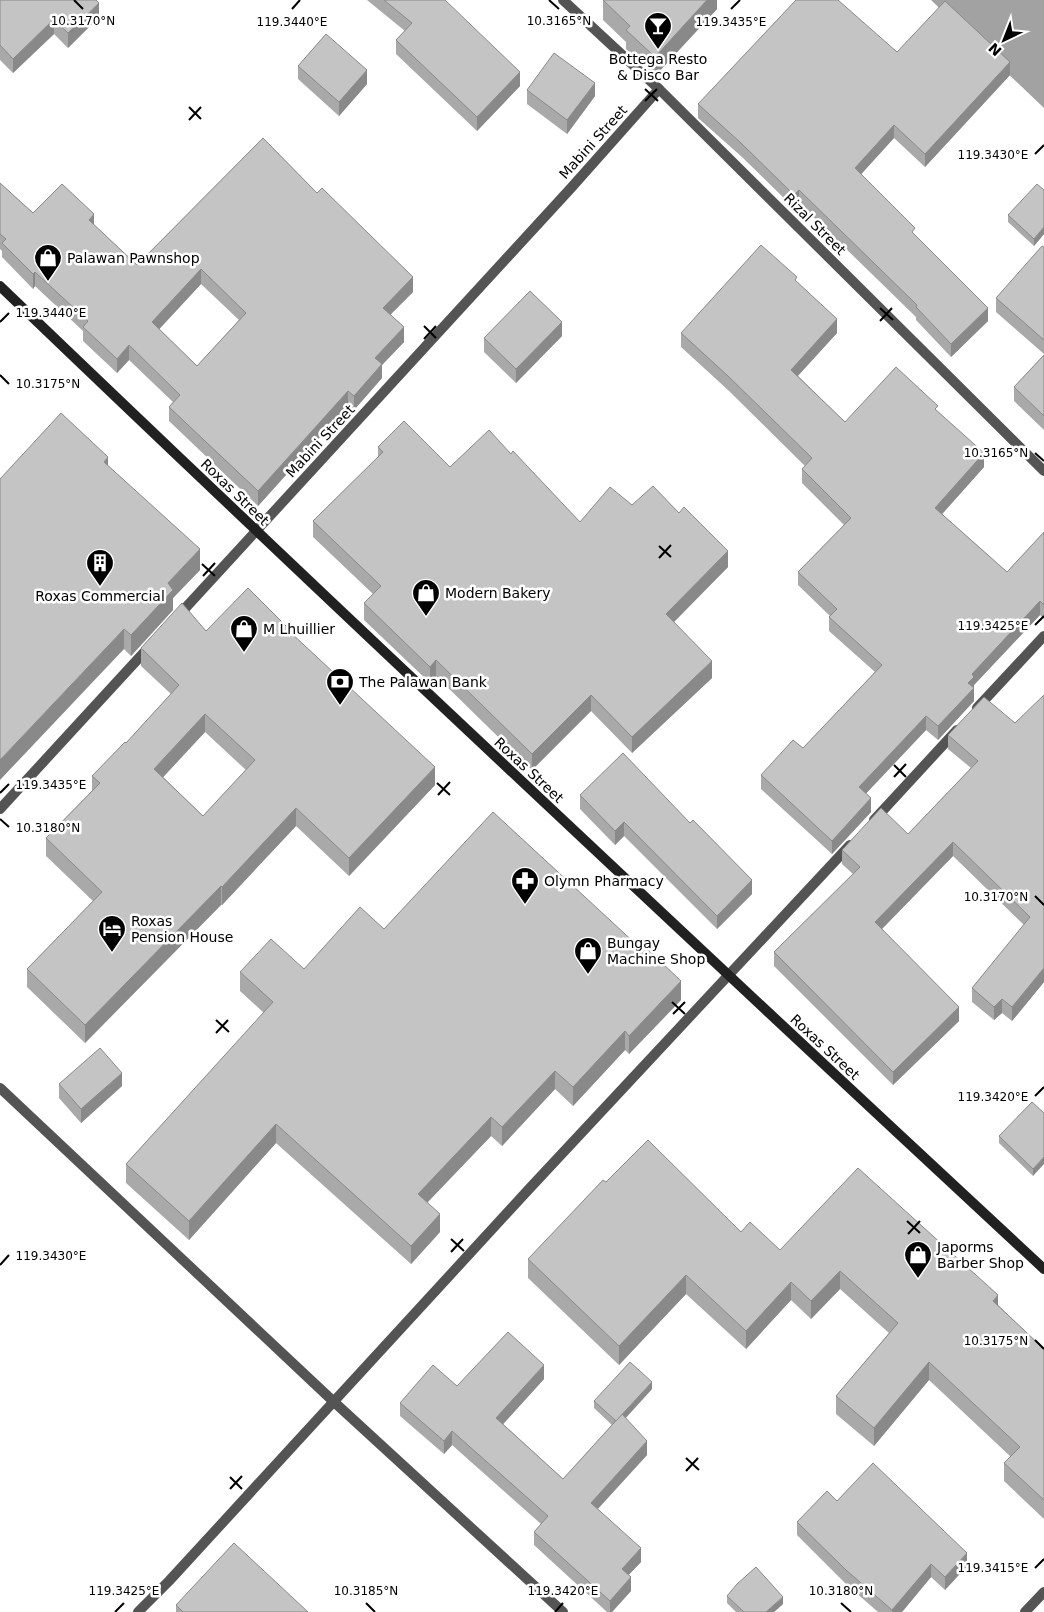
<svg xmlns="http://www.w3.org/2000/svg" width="1044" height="1612" viewBox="0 0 1044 1612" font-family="'DejaVu Sans',sans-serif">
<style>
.water{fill:#a2a2a2}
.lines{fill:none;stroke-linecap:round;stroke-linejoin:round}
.minor{stroke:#545454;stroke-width:10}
.secondary{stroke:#212121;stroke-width:10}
.wall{fill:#a9a9a9;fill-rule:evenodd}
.shaded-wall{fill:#898989}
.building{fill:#c4c4c4;stroke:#898989;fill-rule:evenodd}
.ticks{fill:none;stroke:#000;stroke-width:2}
.labels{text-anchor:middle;stroke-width:5;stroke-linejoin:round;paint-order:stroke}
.poi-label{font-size:14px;fill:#000;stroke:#fff;text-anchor:start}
.street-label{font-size:14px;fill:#000;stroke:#fff}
.ticks-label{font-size:12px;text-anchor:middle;fill:#000;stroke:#fff;stroke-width:5;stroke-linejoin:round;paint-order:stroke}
</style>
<rect width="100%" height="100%" fill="#fff"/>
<!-- water -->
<polygon class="water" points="931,0 1044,0 1044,108"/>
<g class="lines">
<!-- minor -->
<g class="minor">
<polyline points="563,0 659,89 1044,471"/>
<polyline points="178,616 571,188 659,89"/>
<polyline points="977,708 1044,636"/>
<polyline points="0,809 149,647"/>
<polyline points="874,820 957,730"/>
<polyline points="0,1088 333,1401 563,1612"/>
<polyline points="138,1612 169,1581 529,1189 850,845"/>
<polyline points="1025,1612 1044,1592"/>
</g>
<!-- secondary -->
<path class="secondary" d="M 0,286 C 345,617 694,944 1044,1269"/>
</g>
<!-- wall -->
<g class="wall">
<polygon points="0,0 99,17 68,48 54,34 13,73 0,60"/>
<polygon points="367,0 445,0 520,86 477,131 396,54 396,40 405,31"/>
<polygon points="603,0 717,0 717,9 655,76 626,49 626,42 603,20"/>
<polygon points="897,52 1010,75 925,167 894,138 861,174 915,235 988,321 951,357 916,320 916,317 799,203 794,208 742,157 698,118 698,104"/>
<polygon points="298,66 367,84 339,116 298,79"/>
<polygon points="527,90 595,96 567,134 527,104"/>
<path d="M 263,138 L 413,292 L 390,315 L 404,342 L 382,365 L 382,378 L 354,410 L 348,406 L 258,506 L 169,421 L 169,407 L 173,402 L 129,360 L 117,373 L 83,341 L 83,331 L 35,286 L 33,289 L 2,257 L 2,251 L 0,249 L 0,183 L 33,213 L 94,225 L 137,265 ZM 201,284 L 239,320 L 197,366 L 159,329 Z"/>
<polygon points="1044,190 1044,234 1034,246 1008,222 1008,215"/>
<polygon points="1044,247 1044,354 996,312 996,298"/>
<polygon points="797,282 837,333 798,376 845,422 938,412 984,467 942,514 1007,572 1044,532 1044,619 1040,615 974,685 974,701 938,740 926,730 866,793 871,812 832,854 761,789 761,775 803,748 875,672 829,631 829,617 830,616 798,585 798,572 844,525 802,483 802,469 805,466 728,390 681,347 681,333"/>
<polygon points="562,336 516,383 484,352 484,338"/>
<polygon points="1044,355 1044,430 1014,401 1014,387"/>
<polygon points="378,447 450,467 511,454 580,522 632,505 728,567 674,622 712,678 632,753 591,711 532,770 436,676 430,683 364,620 364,603 373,594 313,537 313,521 378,457"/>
<polygon points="108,466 200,570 173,598 173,610 131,656 124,649"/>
<path d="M 206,631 L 290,632 L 435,785 L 349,876 L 296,826 L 222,905 L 221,905 L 85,1043 L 27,987 L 27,969 L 93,901 L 46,856 L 46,838 L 92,791 L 92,776 L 126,743 L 171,694 L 141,666 L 141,648 ZM 205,732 L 246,770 L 203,816 L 163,777 Z"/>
<polygon points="1015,723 1044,982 1012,1021 1002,1013 994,1020 972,1002 972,988 1024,925 953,856 882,929 959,1021 893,1085 774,966 774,952 853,874 842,864 842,850 908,834 971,768 948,749 948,735"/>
<polygon points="580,795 752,894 717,929 624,836 615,845 580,809"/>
<polygon points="384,929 681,1000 629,1054 625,1050 573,1106 555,1089 502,1146 491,1136 428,1202 440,1232 411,1264 276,1143 189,1240 126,1183 126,1164 264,1013 240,991 240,972 304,969"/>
<polygon points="59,1084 122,1086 81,1123 59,1098"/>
<polygon points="1044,1113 1033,1176 999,1143 999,1136"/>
<polygon points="606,1182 741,1232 780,1250 998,1305 1044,1349 1044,1519 1004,1481 1004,1463 1011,1457 929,1380 874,1446 836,1414 836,1396 889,1333 840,1289 811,1319 791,1300 746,1349 686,1294 619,1365 528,1278 528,1259"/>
<polygon points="544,1379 503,1424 563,1479 612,1425 594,1408 594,1401 652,1389 626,1418 647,1455 598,1509 641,1562 628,1575 631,1591 612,1612 607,1612 534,1545 534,1532 541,1524 452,1445 444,1454 400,1416 400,1403 457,1386"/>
<polygon points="837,1501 967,1566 945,1590 931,1577 902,1612 878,1612 846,1584 797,1535 797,1522"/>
<polygon points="727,1596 783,1604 774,1612 736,1612 727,1603"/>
<polygon points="176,1605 308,1612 176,1612"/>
</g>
<!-- shaded-wall -->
<g class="shaded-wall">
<polygon points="707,0 717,0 717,9 655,76 655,57"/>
<polygon points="99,3 99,17 68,48 68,33"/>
<polygon points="54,19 54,34 13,73 13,59"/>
<polygon points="1010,62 1010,75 925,167 925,154"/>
<polygon points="367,70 367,84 339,116 339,102"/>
<polygon points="520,72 520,86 477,131 477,117"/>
<polygon points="595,83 595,96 567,134 567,120"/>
<polygon points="894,125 894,138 855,181 855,168"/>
<polygon points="799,190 799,203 794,208 794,195"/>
<polygon points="94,214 94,229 89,220"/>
<polygon points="1044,227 1044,234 1034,246 1034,239"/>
<polygon points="201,269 201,284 152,337 152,322"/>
<polygon points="35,272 35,286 33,289 33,274"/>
<polygon points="413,277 413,292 383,322 383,308"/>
<polygon points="988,308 988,321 951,357 951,344"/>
<polygon points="837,319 837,333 791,383 791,370"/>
<polygon points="562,322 562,336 516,383 516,369"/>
<polygon points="404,327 404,342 382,365 382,378 354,410 354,396 375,358"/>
<polygon points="129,345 129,360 117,373 117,359"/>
<polygon points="348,391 348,406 258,506 258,491"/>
<polygon points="984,453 984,467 935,522 935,508"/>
<polygon points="108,457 108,478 104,462"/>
<polygon points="200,549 200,570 173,598 173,610 131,656 131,635 168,583"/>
<polygon points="728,551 728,567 666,630 666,614"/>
<polygon points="1040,601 1040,615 974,685 974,701 938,740 938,726 972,674"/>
<polygon points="124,629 124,649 0,780 0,760"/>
<polygon points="436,660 436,676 430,683 430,667"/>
<polygon points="712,661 712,678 632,753 632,737"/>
<polygon points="591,695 591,711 532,770 532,754"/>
<polygon points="205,714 205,732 154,787 154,769"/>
<polygon points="926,716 926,730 859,801 859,787"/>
<polygon points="435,767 435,785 349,876 349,858"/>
<polygon points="871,798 871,812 832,854 832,841"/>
<polygon points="296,808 296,826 222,905 222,887"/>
<polygon points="624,822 624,836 615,845 615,831"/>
<polygon points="953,842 953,856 875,936 875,922"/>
<polygon points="752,880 752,894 717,929 717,916"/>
<polygon points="221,886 221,905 85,1043 85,1025"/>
<polygon points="1044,968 1044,982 1012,1021 1012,1007"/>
<polygon points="681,981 681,1000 629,1054 629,1036"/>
<polygon points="1002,999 1002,1013 994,1020 994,1007"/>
<polygon points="959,1007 959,1021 893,1085 893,1072"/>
<polygon points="625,1031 625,1050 573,1106 573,1087"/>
<polygon points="555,1071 555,1089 502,1146 502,1127"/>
<polygon points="122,1073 122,1086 81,1123 81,1109"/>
<polygon points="491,1117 491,1136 418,1212 418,1194"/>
<polygon points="276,1124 276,1143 189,1240 189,1221"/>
<polygon points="1044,1157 1044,1164 1033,1176 1033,1169"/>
<polygon points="440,1214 440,1232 411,1264 411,1246"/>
<polygon points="840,1271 840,1289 811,1319 811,1301"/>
<polygon points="686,1275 686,1294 619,1365 619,1346"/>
<polygon points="791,1282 791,1300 746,1349 746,1331"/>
<polygon points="998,1295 998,1314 993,1301"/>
<polygon points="929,1362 929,1380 874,1446 874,1428"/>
<polygon points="544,1365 544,1379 496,1432 496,1418"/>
<polygon points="652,1382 652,1389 616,1428 616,1421"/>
<polygon points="452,1431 452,1445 444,1454 444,1441"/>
<polygon points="647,1441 647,1455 591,1516 591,1503"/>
<polygon points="641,1548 641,1562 622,1582 622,1569"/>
<polygon points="967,1553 967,1566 945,1590 945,1577"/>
<polygon points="931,1564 931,1577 902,1612 892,1612 892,1610"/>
<polygon points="631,1577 631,1591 612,1612 610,1612 610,1601"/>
<polygon points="783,1597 783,1604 774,1612 766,1612"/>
</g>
<!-- building -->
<g class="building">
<polygon points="0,0 96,0 99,3 68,33 54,19 13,59 0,45"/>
<polygon points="384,0 445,0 520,72 477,117 396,40 412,23"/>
<polygon points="603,0 707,0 655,57 626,30 630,26"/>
<polygon points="796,0 838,0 897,52 945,1 1010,62 925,154 894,125 855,168 915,228 912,232 988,308 951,344 916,307 917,305 799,190 794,195 742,144 698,104"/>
<polygon points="326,34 367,70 339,102 298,66"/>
<polygon points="554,53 595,83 567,120 527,90"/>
<path d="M 263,138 L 317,193 L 322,188 L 413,277 L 383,308 L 404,327 L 375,358 L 382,364 L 354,396 L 348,391 L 258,491 L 169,407 L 180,395 L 129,345 L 117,359 L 83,327 L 88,321 L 35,272 L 33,274 L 2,243 L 6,239 L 0,234 L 0,183 L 33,213 L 62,184 L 94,214 L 89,220 L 137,265 ZM 201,269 L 246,313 L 197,366 L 152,322 Z"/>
<polygon points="1037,184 1044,190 1044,227 1034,239 1008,215"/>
<polygon points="761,245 797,277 795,280 837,319 791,370 845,422 896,367 938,406 935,409 984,453 935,508 1007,572 1044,532 1044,605 1040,601 972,674 974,677 968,683 974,688 938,726 926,716 859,787 871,798 832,841 761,775 793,740 803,748 882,665 829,617 837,609 798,572 851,518 802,469 812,458 728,376 681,333"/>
<polygon points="1042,246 1044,247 1044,340 996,298"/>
<polygon points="530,291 562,322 516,369 484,338"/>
<polygon points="1044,355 1044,416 1014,387"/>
<polygon points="61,413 108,457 104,462 200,549 168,583 173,590 131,635 124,629 0,760 0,479"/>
<polygon points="404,421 450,467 489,430 511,454 513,451 580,522 610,487 632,505 653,486 679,513 684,507 728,551 666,614 712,661 632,737 591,695 532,754 436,660 430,667 364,603 381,586 313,521 383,452 378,447"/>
<path d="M 248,588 L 290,630 L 289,631 L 435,767 L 349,858 L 296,808 L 222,887 L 221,886 L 85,1025 L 27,969 L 102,892 L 46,838 L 100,783 L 92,776 L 125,742 L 126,743 L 179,685 L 141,648 L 182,603 L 206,631 ZM 205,714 L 255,760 L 203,816 L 154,769 Z"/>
<polygon points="1044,695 1044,968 1012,1007 1002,999 994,1007 972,988 1030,917 953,842 875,922 959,1007 893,1072 774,952 860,867 842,850 881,808 908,834 978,761 948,735 984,697 1015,723"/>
<polygon points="623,753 690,823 693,820 752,880 717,916 624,822 615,831 580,795"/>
<polygon points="493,812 638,946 641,943 681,981 629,1036 625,1031 573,1087 555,1071 502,1127 491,1117 418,1194 440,1214 411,1246 276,1124 189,1221 126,1164 273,1002 240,972 271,939 304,969 360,907 384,929"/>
<polygon points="100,1048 122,1073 81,1109 59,1084"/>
<polygon points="1032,1102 1044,1113 1044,1157 1033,1169 999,1136"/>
<polygon points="648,1140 741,1232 750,1222 780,1250 858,1168 998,1295 993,1301 1044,1349 1044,1500 1004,1463 1020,1447 929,1362 874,1428 836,1396 898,1323 840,1271 811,1301 791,1282 746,1331 686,1275 619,1346 528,1259 603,1180 606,1182"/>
<polygon points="508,1332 544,1365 496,1418 563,1479 622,1414 647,1441 591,1503 641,1548 622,1569 631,1577 610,1601 534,1532 548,1516 452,1431 444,1441 400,1403 433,1365 457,1386"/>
<polygon points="630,1362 652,1382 616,1421 594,1401"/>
<polygon points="873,1463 967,1553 945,1577 931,1564 892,1610 846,1570 797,1522 827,1491 837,1501"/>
<polygon points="234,1543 308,1612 183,1612 176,1605"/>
<polygon points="756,1567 783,1597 766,1612 744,1612 727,1596 737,1584"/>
</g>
<!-- ticks -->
<path class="ticks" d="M 74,0 L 83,9M 549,0 L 559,9M 292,9 L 300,0M 731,9 L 740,0M 645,89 L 658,101M 645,101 L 657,89M 189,107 L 201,119M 189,120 L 201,107M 1035,154 L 1044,145M 880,308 L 893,320M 880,321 L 892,308M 0,322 L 9,313M 424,326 L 436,338M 424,339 L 436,326M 0,375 L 9,384M 1035,453 L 1044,461M 659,546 L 671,557M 659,558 L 671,545M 202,564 L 215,576M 203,576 L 215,563M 1035,625 L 1044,616M 894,765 L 906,777M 894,777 L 906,764M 437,783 L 450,795M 0,793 L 9,784M 438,795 L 450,782M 0,819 L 9,827M 1035,896 L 1044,905M 672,1002 L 685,1014M 673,1014 L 685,1002M 216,1020 L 229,1032M 216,1033 L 228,1020M 1035,1096 L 1044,1087M 907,1221 L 920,1233M 908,1234 L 920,1221M 451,1239 L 464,1251M 451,1252 L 463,1239M 0,1265 L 9,1255M 1035,1340 L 1044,1349M 686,1458 L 699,1470M 686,1471 L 698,1458M 230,1477 L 242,1489M 230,1489 L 242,1476M 1035,1568 L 1044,1559M 366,1603 L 375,1612M 841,1603 L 851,1612M 115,1612 L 124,1603M 555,1612 L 563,1603"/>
<!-- icons -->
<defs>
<symbol id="bar-pin" viewBox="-11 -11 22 30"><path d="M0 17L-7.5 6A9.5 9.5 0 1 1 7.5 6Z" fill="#000" stroke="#fff"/><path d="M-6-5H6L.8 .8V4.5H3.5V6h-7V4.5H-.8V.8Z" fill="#fff"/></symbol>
<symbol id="shop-pin" viewBox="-11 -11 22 30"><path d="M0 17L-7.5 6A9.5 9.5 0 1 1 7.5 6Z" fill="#000" stroke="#fff"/><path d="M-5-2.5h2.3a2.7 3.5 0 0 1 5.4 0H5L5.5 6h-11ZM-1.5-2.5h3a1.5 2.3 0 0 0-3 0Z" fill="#fff"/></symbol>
<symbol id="building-pin" viewBox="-11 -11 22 30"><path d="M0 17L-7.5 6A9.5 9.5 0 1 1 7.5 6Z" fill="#000" stroke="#fff"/><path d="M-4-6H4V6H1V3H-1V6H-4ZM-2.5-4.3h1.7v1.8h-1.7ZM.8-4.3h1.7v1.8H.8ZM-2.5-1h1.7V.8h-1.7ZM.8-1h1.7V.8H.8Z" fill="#fff"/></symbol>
<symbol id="bank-pin" viewBox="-11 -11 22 30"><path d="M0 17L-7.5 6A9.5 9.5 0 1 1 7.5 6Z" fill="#000" stroke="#fff"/><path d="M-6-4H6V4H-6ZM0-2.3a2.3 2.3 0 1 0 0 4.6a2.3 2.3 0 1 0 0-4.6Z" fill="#fff"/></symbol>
<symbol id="pharmacy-pin" viewBox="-11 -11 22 30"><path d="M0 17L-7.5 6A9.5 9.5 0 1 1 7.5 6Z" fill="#000" stroke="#fff"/><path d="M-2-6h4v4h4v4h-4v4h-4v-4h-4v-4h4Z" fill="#fff"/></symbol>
<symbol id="hotel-pin" viewBox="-11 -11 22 30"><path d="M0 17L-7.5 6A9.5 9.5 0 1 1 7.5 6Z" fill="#000" stroke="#fff"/><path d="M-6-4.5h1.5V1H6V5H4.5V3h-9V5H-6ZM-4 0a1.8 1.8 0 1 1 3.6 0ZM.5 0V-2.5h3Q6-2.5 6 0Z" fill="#fff"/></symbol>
</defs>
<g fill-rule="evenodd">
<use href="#bar-pin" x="642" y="10" width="32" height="43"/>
<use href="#shop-pin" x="32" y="242" width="32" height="43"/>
<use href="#building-pin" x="84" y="547" width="32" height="43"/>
<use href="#shop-pin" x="410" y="577" width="32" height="43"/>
<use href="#shop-pin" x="228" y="613" width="32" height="43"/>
<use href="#bank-pin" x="324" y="666" width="32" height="43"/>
<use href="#pharmacy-pin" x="509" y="865" width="32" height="43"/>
<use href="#hotel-pin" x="96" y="913" width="32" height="43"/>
<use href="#shop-pin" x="572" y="935" width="32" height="43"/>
<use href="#shop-pin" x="902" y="1239" width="32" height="43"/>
</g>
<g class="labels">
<!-- poi labels -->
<g class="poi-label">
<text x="658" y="64" text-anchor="middle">Bottega Resto<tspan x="658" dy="16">&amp; Disco Bar</tspan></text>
<text x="67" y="263">Palawan Pawnshop</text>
<text x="445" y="598">Modern Bakery</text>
<text x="100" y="601" text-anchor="middle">Roxas Commercial</text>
<text x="263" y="634">M Lhuillier</text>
<text x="359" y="687">The Palawan Bank</text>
<text x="544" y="886">Olymn Pharmacy</text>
<text x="131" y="926">Roxas<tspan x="131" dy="16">Pension House</tspan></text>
<text x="607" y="948">Bungay<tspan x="607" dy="16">Machine Shop</tspan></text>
<text x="937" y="1252">Japorms<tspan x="937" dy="16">Barber Shop</tspan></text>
</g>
<!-- street labels -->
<g class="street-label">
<text transform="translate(593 142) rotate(-48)" y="5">Mabini Street</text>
<text transform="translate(815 224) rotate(45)" y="5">Rizal Street</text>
<text transform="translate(320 441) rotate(-47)" y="5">Mabini Street</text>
<text transform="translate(235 492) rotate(44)" y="5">Roxas Street</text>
<text transform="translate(529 770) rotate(43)" y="5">Roxas Street</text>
<text transform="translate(825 1047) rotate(43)" y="5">Roxas Street</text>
</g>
</g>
<g class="ticks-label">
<text x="83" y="25">10.3170°N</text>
<text x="559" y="25">10.3165°N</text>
<text x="292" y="26">119.3440°E</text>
<text x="731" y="26">119.3435°E</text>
<text x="993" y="159">119.3430°E</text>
<text x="51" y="317">119.3440°E</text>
<text x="48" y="388">10.3175°N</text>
<text x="996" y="457">10.3165°N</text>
<text x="993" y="630">119.3425°E</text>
<text x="51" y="789">119.3435°E</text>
<text x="48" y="832">10.3180°N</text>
<text x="996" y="901">10.3170°N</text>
<text x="993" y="1101">119.3420°E</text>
<text x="51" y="1260">119.3430°E</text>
<text x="996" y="1345">10.3175°N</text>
<text x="993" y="1572">119.3415°E</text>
<text x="124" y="1595">119.3425°E</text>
<text x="563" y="1595">119.3420°E</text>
<text x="366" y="1595">10.3185°N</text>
<text x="841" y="1595">10.3180°N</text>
</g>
<!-- north arrow -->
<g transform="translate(1004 40) rotate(223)" stroke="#ffffff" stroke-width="4" paint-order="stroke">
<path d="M0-4L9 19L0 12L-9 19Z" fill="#000000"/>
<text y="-8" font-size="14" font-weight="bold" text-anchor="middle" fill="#000000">N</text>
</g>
</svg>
